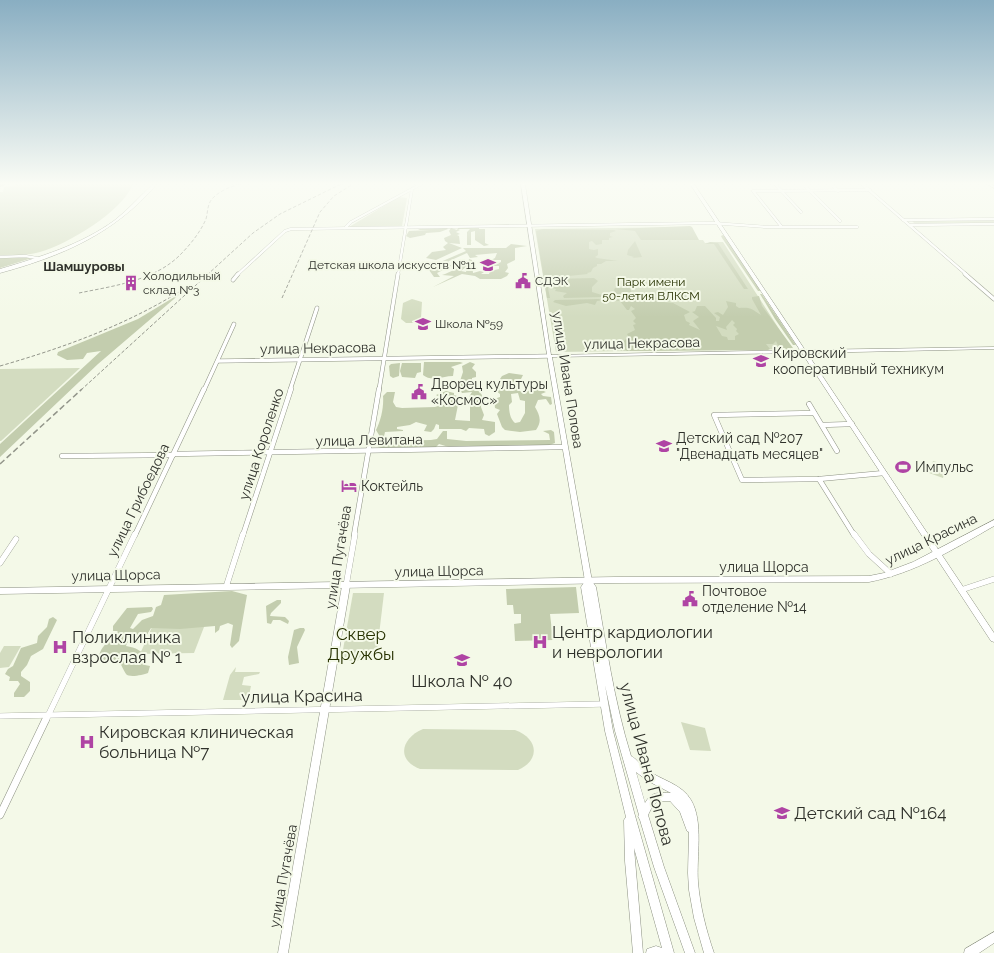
<svg xmlns="http://www.w3.org/2000/svg" width="994" height="953" viewBox="0 0 994 953" font-family="Raleway,sans-serif">
<style>
.green{fill:#d3dcc0}
.forest{fill:#c3cdae;fill-rule:evenodd}
.lines{fill:none;stroke-linecap:round;stroke-linejoin:round}
.river{fill:#9ca688;fill-rule:evenodd}
.street-far4-casing{stroke:#8c9182;stroke-width:3}
.street-far3-casing{stroke:#8c9182;stroke-width:4.5}
.street-far2-casing{stroke:#8c9182;stroke-width:5.5}
.street-far1-casing{stroke:#8c9182;stroke-width:6}
.street-casing{stroke:#8c9182;stroke-width:8}
.secondary-casing{stroke:#8c9182;stroke-width:1}
.primary-casing{stroke:#8c9182;stroke-width:1}
.highway-casing{stroke:#8c9182;stroke-width:1}
.street-far4{stroke:#fff;stroke-width:2.5}
.street-far3{stroke:#fff;stroke-width:3.5}
.street-far2{stroke:#fff;stroke-width:4.5}
.street-far1{stroke:#fff;stroke-width:5.5}
.street{stroke:#fff;stroke-width:7}
.secondary{fill:#fff;fill-rule:evenodd}
.primary{fill:#fff;fill-rule:evenodd}
.highway{fill:#fff;fill-rule:evenodd}
.rail-far1{stroke:#92958a;stroke-width:1;stroke-dasharray:3.5 2;stroke-linecap:butt}
.rail{stroke:#92958a;stroke-width:1.5;stroke-dasharray:6 3;stroke-linecap:butt}
.labels{text-anchor:middle;stroke-width:4;stroke-linejoin:round;paint-order:stroke}
.far-poi-label{font-size:12px;fill:#2f312b;stroke:#f4f9e8;text-anchor:start}
.far-park-label{font-size:12px;fill:#273200;stroke:#f4f9e8}
.far-neighbourhood-label{font-size:13px;font-weight:bold;fill:#2f312b;stroke:#f4f9e8}
.street-label{font-size:14px;fill:#2f312b;stroke:#f4f9e8}
.poi-label{font-size:14px;fill:#2f312b;stroke:#f4f9e8;text-anchor:start}
.near-poi-label{font-size:17px;fill:#2f312b;stroke:#f4f9e8;text-anchor:start}
.near-park-label{font-size:17px;fill:#273200;stroke:#f4f9e8}
.near-street-label{font-size:17px;fill:#2f312b;stroke:#f4f9e8}
</style>
<rect width="100%" height="100%" fill="#f4f9e8"/>
<!-- green -->
<g class="green">
<path d="M 23,184 L 133,184 C 122,212 68,244 40,252 C 28,256 12,255 0,255 L 0,192 L 3,192 L 4,187 Z"/>
<polygon points="399,197 407,198 402,226 349,227"/>
<polygon points="911,220 994,220 994,224 915,224"/>
<polygon points="690,227 698,240 703,240 705,243 723,242 792,349 556,352 535,229"/>
<polygon points="412,299 422,302 421,318 415,323 406,323 401,319 403,303"/>
<polygon points="80,368 1,441 0,441 0,369"/>
<polygon points="933,461 947,465 943,478 929,473"/>
<polygon points="353,593 384,593 376,660 341,661"/>
<polygon points="152,627 204,627 194,653 140,654"/>
<polygon points="4,646 21,646 9,667 0,668 0,653"/>
<polygon points="236,667 235,672 260,672 259,674 244,677 242,685 251,686 248,700 223,700 230,675"/>
<polygon points="681,722 705,728 711,751 690,750"/>
<path d="M 423,729 L 515,730 C 538,738 541,760 518,770 L 420,769 C 396,760 401,738 423,729 Z"/>
</g>
<!-- forest -->
<g class="forest">
<polygon points="690,226 692,227 699,240 641,240 635,231 616,229"/>
<polygon points="451,228 457,230 458,228 479,228 479,229 485,229 485,243 489,245 484,246 475,240 475,231 471,232 471,245 467,245 467,232 470,229 458,229 460,230 456,232 460,234 457,235 459,236 460,244 449,243 462,248 436,260 426,258 432,252 446,250 443,247 448,243 445,241 444,238 451,235 449,231"/>
<polygon points="420,229 447,228 448,229 440,232 426,233 425,235 410,238 406,236 409,231 430,230 418,230"/>
<polygon points="543,229 614,230 616,231 610,233 610,236 613,237 609,238 609,240 602,240 602,244 596,245 592,241 589,242 589,249 594,250 598,249 598,255 595,257 597,258 618,261 606,261 601,264 597,264 597,266 593,268 591,272 587,273 588,274 549,278 547,283 550,298 547,298 536,231"/>
<polygon points="723,235 729,242 761,291 758,291 722,238 721,236"/>
<polygon points="635,241 642,257 632,258 634,257 627,255 628,250"/>
<polygon points="710,242 723,243 718,243 748,289 744,289 714,244 705,244"/>
<polygon points="511,244 527,246 515,248 515,260 507,264 508,268 505,272 509,273 507,276 501,279 480,279 475,276 462,274 433,287 454,276 442,275 445,274 465,265 466,267 461,271 466,272 469,259 472,260 473,273 480,271 484,272 481,274 489,274 490,271 499,269 499,266 493,266 501,262 501,260 491,260 495,258 497,253 475,255 478,257 470,258 467,253 449,261 449,263 451,266 437,273 440,277 434,277 429,270 438,263 466,251 463,248 506,248"/>
<polygon points="27,257 32,258 0,268 0,258"/>
<polygon points="594,278 598,281 592,287 592,292 602,295 602,297 564,298 563,296 567,293 555,291 556,289 551,288 549,279"/>
<polygon points="610,278 625,278 633,295 638,295 639,293 643,293 643,295 618,297 614,290 615,288 626,288 623,279"/>
<polygon points="181,293 98,364 0,457 0,444 101,351 87,353 83,359 67,360 57,355 58,352 138,319"/>
<polygon points="760,294 762,294 796,345 793,345 775,319"/>
<path d="M 759,296 L 762,306 L 793,348 L 792,350 L 779,348 L 776,341 L 773,344 L 766,344 L 770,349 L 768,350 L 627,351 L 620,345 L 626,339 L 630,339 L 627,334 L 635,330 L 633,325 L 636,324 L 633,321 L 636,318 L 631,311 L 635,309 L 631,306 L 629,310 L 627,310 L 620,301 L 606,300 L 670,297 L 670,299 L 643,300 L 673,303 L 690,312 L 684,315 L 686,321 L 690,323 L 689,325 L 700,330 L 693,321 L 699,317 L 692,312 L 695,311 L 697,306 L 705,306 L 716,318 L 716,321 L 719,321 L 720,317 L 714,313 L 718,312 L 723,315 L 728,307 L 726,301 L 736,303 L 736,306 L 739,308 C 752,307 751,309 761,315 L 752,299 L 752,297 ZM 732,320 L 735,323 L 733,325 L 737,329 L 736,331 L 739,334 L 735,336 L 735,340 L 728,340 L 727,337 L 722,336 L 716,326 L 727,330 L 726,327 Z"/>
<polygon points="598,299 605,300 597,301 595,305 587,303 566,306 553,302 555,300"/>
<path d="M 424,362 L 460,362 L 463,363 L 451,367 L 454,369 L 453,376 C 444,376 431,382 423,375 Z"/>
<path d="M 470,362 L 475,364 L 472,368 L 476,372 L 476,377 L 472,378 L 472,384 L 482,395 L 481,407 L 484,415 L 482,420 L 495,422 L 495,432 L 489,436 L 485,434 L 484,429 L 469,428 L 466,431 L 461,429 L 439,429 L 439,425 L 436,424 L 434,429 L 431,432 L 424,431 L 427,425 L 416,422 L 410,425 L 397,427 L 397,429 L 403,430 L 403,431 L 385,432 L 383,441 L 431,440 L 437,439 L 443,431 L 447,431 L 447,439 L 466,441 L 550,440 L 549,434 L 543,431 L 551,430 L 554,432 L 555,443 L 544,447 L 452,448 L 439,444 L 434,449 L 384,449 L 378,447 L 379,435 L 376,430 C 381,421 384,406 383,396 L 387,392 L 395,392 L 393,402 L 396,407 L 402,408 L 435,407 L 438,406 L 439,400 L 441,398 L 436,395 L 446,391 L 454,393 L 454,395 L 457,396 L 455,404 L 458,405 L 455,420 L 470,421 L 470,405 L 473,403 L 469,397 L 472,392 L 462,393 L 458,387 L 463,372 L 462,366 Z"/>
<polygon points="400,363 399,376 393,378 390,376 389,366 391,364"/>
<polygon points="402,363 421,363 421,372 417,373 415,378 402,377 400,371"/>
<path d="M 509,373 L 523,375 L 517,387 L 521,392 L 539,389 L 546,392 L 541,394 L 543,396 L 551,397 L 552,404 L 550,405 L 546,399 L 538,400 L 535,407 C 540,416 542,421 536,430 L 520,432 L 505,430 L 502,427 L 497,414 L 500,410 L 495,408 L 494,399 L 500,397 L 500,394 L 495,390 L 499,387 L 498,382 L 502,376 ZM 518,393 L 520,400 L 525,401 L 525,413 L 520,422 L 515,423 C 510,419 509,411 509,405 L 512,402 L 511,394 Z"/>
<polygon points="576,587 579,613 550,614 553,640 515,641 514,624 521,623 521,614 514,614 513,605 507,605 506,589"/>
<path d="M 232,591 L 247,595 L 239,641 L 232,648 L 230,645 L 233,625 L 228,623 L 220,626 L 219,630 L 215,633 L 215,626 L 180,629 L 151,628 C 147,634 146,639 141,643 L 127,643 L 126,646 C 136,648 142,650 147,659 L 145,665 L 150,666 L 148,673 C 143,675 129,678 126,674 C 123,670 122,665 119,662 L 99,661 C 97,649 111,639 118,631 L 113,631 L 113,626 L 127,608 L 152,607 L 153,609 L 151,612 L 138,614 L 130,628 L 133,629 L 142,620 L 153,616 L 156,607 L 161,605 L 164,595 Z"/>
<polygon points="277,600 281,600 281,603 271,613 270,616 285,617 289,621 288,624 280,620 273,620 271,624 267,623 266,606"/>
<polygon points="53,617 57,620 43,649 31,656 27,665 21,672 21,676 30,682 30,691 24,697 14,697 14,693 20,684 18,681 9,681 10,677 5,674 8,669 13,666 21,648 37,643 38,636 47,627 49,619"/>
<polygon points="300,628 304,628 305,630 297,647 299,663 289,665 288,657 294,630"/>
</g>
<g class="lines">
<!-- river -->
<polygon class="river" points="0,184 7,184 0,187"/>
<defs>
<g id="street-far4">
<polyline points="775,184 801,212"/>
<polyline points="803,184 840,221"/>
<polyline points="831,184 838,191"/>
<polyline points="862,184 967,275"/>
<polyline points="753,191 870,190"/>
<polyline points="753,191 781,226"/>
<polyline points="903,220 994,219"/>
<polyline points="910,225 994,224"/>
<polyline points="345,228 351,222 421,184"/>
<polyline points="0,257 25,256 37,258"/>
<polyline points="237,275 285,231 291,229 712,223 766,227 857,227"/>
<polyline points="398,275 412,189"/>
</g>
<g id="street-far3">
<polyline points="965,274 994,299"/>
<polyline points="233,280 238,274"/>
<polyline points="218,361 550,356"/>
<polyline points="204,390 234,324"/>
<polyline points="290,390 317,308"/>
<polyline points="379,390 398,274"/>
</g>
<g id="street-far2">
<polyline points="809,404 837,451"/>
<polyline points="814,413 714,415 742,480 819,479 884,473"/>
<polyline points="822,425 852,424"/>
<polyline points="174,454 565,447"/>
<polyline points="62,456 173,455"/>
<polyline points="819,479 854,535"/>
<polyline points="135,535 204,389"/>
<polyline points="243,535 291,389"/>
<polyline points="354,535 379,389"/>
</g>
<g id="street-far1">
<polyline points="854,534 869,554 891,574"/>
<polyline points="0,563 16,539"/>
<polyline points="346,586 355,534"/>
<polyline points="226,587 243,534"/>
<polyline points="961,590 994,579"/>
<polyline points="0,716 604,704"/>
<polyline points="46,720 135,534"/>
</g>
<polyline id="street" points="0,815 46,719"/>
<g id="secondary">
<path d="M 521,184 L 525,184 L 551,355 L 800,350 L 690,184 L 694,184 L 805,350 L 994,347 L 994,349 L 807,353 L 994,633 L 994,642 L 991,641 L 802,353 L 552,357 L 592,581 L 596,587 C 606,644 614,701 631,756 C 637,759 641,766 647,770 C 661,780 682,784 691,800 C 704,822 696,858 698,882 C 700,906 706,930 714,953 L 704,953 L 694,918 L 689,890 L 688,873 L 689,832 L 687,831 L 680,812 L 670,801 L 658,801 L 652,807 L 648,815 L 664,867 L 695,953 L 685,953 L 654,867 L 640,820 L 638,816 L 639,815 L 615,731 L 605,685 L 613,731 L 634,812 L 674,953 L 646,953 L 647,949 L 656,946 L 662,948 L 634,848 L 643,953 L 633,953 L 625,861 L 624,820 L 626,817 L 605,731 L 581,587 L 585,581 L 548,361 ZM 636,772 L 648,781 L 671,793 C 658,793 652,791 645,803 Z"/>
<polygon points="987,184 991,184 994,186 994,188"/>
<polygon points="346,583 348,584 350,586 288,953 278,953 342,586 344,584"/>
<polygon points="994,932 994,943 979,953 964,953 965,949"/>
</g>
<path id="primary" d="M 994,520 L 994,526 C 954,549 915,573 869,582 L 615,583 L 0,594 L 0,588 L 615,577 L 869,576 L 884,573 L 913,562 Z"/>
<path id="highway" d="M 153,184 L 157,184 C 114,234 62,256 0,273 L 0,269 C 40,257 81,245 115,220 C 129,209 140,196 153,184 Z"/>
</defs>
<!-- street-far4 casing -->
<use href="#street-far4" class="street-far4-casing"/>
<!-- street-far3 casing -->
<use href="#street-far3" class="street-far3-casing"/>
<!-- street-far2 casing -->
<use href="#street-far2" class="street-far2-casing"/>
<!-- street-far1 casing -->
<use href="#street-far1" class="street-far1-casing"/>
<!-- street casing -->
<use href="#street" class="street-casing"/>
<!-- secondary casing -->
<use href="#secondary" class="secondary-casing"/>
<!-- primary casing -->
<use href="#primary" class="primary-casing"/>
<!-- highway casing -->
<use href="#highway" class="highway-casing"/>
<!-- street-far4 -->
<use href="#street-far4" class="street-far4"/>
<!-- street-far3 -->
<use href="#street-far3" class="street-far3"/>
<!-- street-far2 -->
<use href="#street-far2" class="street-far2"/>
<!-- street-far1 -->
<use href="#street-far1" class="street-far1"/>
<!-- street -->
<use href="#street" class="street"/>
<!-- secondary -->
<use href="#secondary" class="secondary"/>
<!-- primary -->
<use href="#primary" class="primary"/>
<!-- highway -->
<use href="#highway" class="highway"/>
<!-- rail-far1 -->
<g class="rail-far1">
<path d="M 79,293 C 113,286 153,281 179,256 C 189,246 200,233 206,219 C 208,212 207,205 212,199 C 219,191 230,187 239,184"/>
<polyline points="282,298 320,212 334,196 353,184"/>
<path d="M 0,366 C 66,347 129,324 187,287"/>
<polyline points="81,390 253,233 280,214 341,184"/>
</g>
<!-- rail -->
<polyline class="rail" points="0,464 82,389"/>
</g>
<!-- sky -->
<linearGradient id="sky" x2="0" y2="1"><stop stop-color="#89aec2"/><stop offset="0.58" stop-color="#fafcf5"/><stop offset="1" stop-color="#fafcf5" stop-opacity="0"/></linearGradient>
<rect width="994" height="317" fill="url(#sky)"/>
<!-- icons -->
<defs>
<symbol id="school-bare" viewBox="-9 -9 18 18"><path d="M0-5L7-2L0 1L-7-2ZM-4 1L0 2.5L4 1V4Q0 6-4 4Z" fill="#af44a4" stroke="#f4f9e8" stroke-width="2.5" paint-order="stroke"/></symbol>
<symbol id="civic-bare" viewBox="-9 -9 18 18"><path d="M-.6-6.5H3V-4.5H.6V-3L4-1V1h2V6H-6V1h2V-1L-.6-3ZM-1.2 2.5V6h2.4V2.5Z" fill="#af44a4" stroke="#f4f9e8" stroke-width="2.5" paint-order="stroke"/></symbol>
<symbol id="building-bare" viewBox="-9 -9 18 18"><path d="M-4-6H4V6H1V3H-1V6H-4ZM-2.5-4.3h1.7v1.8h-1.7ZM.8-4.3h1.7v1.8H.8ZM-2.5-1h1.7V.8h-1.7ZM.8-1h1.7V.8H.8Z" fill="#af44a4" stroke="#f4f9e8" stroke-width="2.5" paint-order="stroke"/></symbol>
<symbol id="university-bare" viewBox="-9 -9 18 18"><path d="M0-5L7-2L0 1L-7-2ZM-4 1L0 2.5L4 1V4Q0 6-4 4Z" fill="#af44a4" stroke="#f4f9e8" stroke-width="2.5" paint-order="stroke"/></symbol>
<symbol id="stadium-bare" viewBox="-9 -9 18 18"><path d="M0-5a6.5 5 0 1 0 0 10a6.5 5 0 1 0 0-10ZM-3.5-1.8h7v3.6h-7Z" fill="#af44a4" stroke="#f4f9e8" stroke-width="2.5" paint-order="stroke"/></symbol>
<symbol id="hotel-bare" viewBox="-9 -9 18 18"><path d="M-6-4.5h1.5V1H6V5H4.5V3h-9V5H-6ZM-4 0a1.8 1.8 0 1 1 3.6 0ZM.5 0V-2.5h3Q6-2.5 6 0Z" fill="#af44a4" stroke="#f4f9e8" stroke-width="2.5" paint-order="stroke"/></symbol>
<symbol id="hospital-bare" viewBox="-9 -9 18 18"><path d="M-5-5h3v3.5h4V-5h3V5h-3V1.5h-4V5h-3Z" fill="#af44a4" stroke="#f4f9e8" stroke-width="2.5" paint-order="stroke"/></symbol>
</defs>
<g fill-rule="evenodd">
<use href="#school-bare" x="477" y="254" width="22" height="22"/>
<use href="#civic-bare" x="512" y="270" width="22" height="22"/>
<use href="#building-bare" x="120" y="272" width="22" height="22"/>
<use href="#school-bare" x="412" y="313" width="22" height="22"/>
<use href="#university-bare" x="750" y="350" width="22" height="22"/>
<use href="#civic-bare" x="408" y="381" width="22" height="22"/>
<use href="#school-bare" x="653" y="435" width="22" height="22"/>
<use href="#stadium-bare" x="892" y="456" width="22" height="22"/>
<use href="#hotel-bare" x="338" y="475" width="22" height="22"/>
<use href="#civic-bare" x="679" y="588" width="22" height="22"/>
<use href="#hospital-bare" x="529" y="631" width="22" height="22"/>
<use href="#hospital-bare" x="49" y="636" width="22" height="22"/>
<use href="#school-bare" x="451" y="649" width="22" height="22"/>
<use href="#hospital-bare" x="76" y="731" width="22" height="22"/>
<use href="#school-bare" x="771" y="802" width="22" height="22"/>
</g>
<g class="labels">
<!-- far-poi labels -->
<g class="far-poi-label">
<text x="476" y="269" text-anchor="end">Детская школа искусств №11</text>
<text x="143" y="280">Холодильный<tspan x="143" dy="14">склад №3</tspan></text>
<text x="535" y="285">СДЭК</text>
<text x="435" y="328">Школа №59</text>
</g>
<!-- far-park labels -->
<g class="far-park-label">
<text x="651" y="286">Парк имени<tspan x="651" dy="14">50-летия ВЛКСМ</tspan></text>
</g>
<!-- far-neighbourhood labels -->
<g class="far-neighbourhood-label">
<text x="84" y="271">Шамшуровы</text>
</g>
<!-- street labels -->
<g class="street-label">
<text transform="translate(642 343) rotate(-1)" y="5">улица Некрасова</text>
<text transform="translate(318 348) rotate(-1)" y="5">улица Некрасова</text>
<text transform="translate(568 380) rotate(81)" y="5">улица Ивана Попова</text>
<text transform="translate(369 440) rotate(-1)" y="5">улица Левитана</text>
<text transform="translate(261 444) rotate(-72)" y="5">улица Короленко</text>
<text transform="translate(138 500) rotate(-64)" y="5">улица Грибоедова</text>
<text transform="translate(931 539) rotate(-26)" y="5">улица Красина</text>
<text transform="translate(338 557) rotate(-81)" y="5">улица Пугачёва</text>
<text x="764" y="572">улица Щорса</text>
<text transform="translate(439 571) rotate(-1)" y="5">улица Щорса</text>
<text transform="translate(116 575) rotate(-1)" y="5">улица Щорса</text>
<text transform="translate(283 876) rotate(-80)" y="5">улица Пугачёва</text>
</g>
<!-- poi labels -->
<g class="poi-label">
<text x="773" y="358">Кировский<tspan x="773" dy="16">кооперативный техникум</tspan></text>
<text x="431" y="389">Дворец культуры<tspan x="431" dy="16">«Космос»</tspan></text>
<text x="676" y="443">Детский сад №207<tspan x="676" dy="16">"Двенадцать месяцев"</tspan></text>
<text x="915" y="472">Импульс</text>
<text x="361" y="491">Коктейль</text>
<text x="702" y="596">Почтовое<tspan x="702" dy="16">отделение №14</tspan></text>
</g>
<!-- near-poi labels -->
<g class="near-poi-label">
<text x="552" y="638">Центр кардиологии<tspan x="552" dy="20">и неврологии</tspan></text>
<text x="72" y="643">Поликлиника<tspan x="72" dy="20">взрослая № 1</tspan></text>
<text x="462" y="687" text-anchor="middle">Школа № 40</text>
<text x="99" y="738">Кировская клиническая<tspan x="99" dy="20">больница №7</tspan></text>
<text x="794" y="819">Детский сад №164</text>
</g>
<!-- near-park labels -->
<g class="near-park-label">
<text x="361" y="640">Сквер<tspan x="361" dy="20">Дружбы</tspan></text>
</g>
<!-- near-street labels -->
<g class="near-street-label">
<text transform="translate(302 696) rotate(-1)" y="6">улица Красина</text>
<text transform="translate(647 764) rotate(75)" y="6">улица Ивана Попова</text>
</g>
</g>
</svg>
